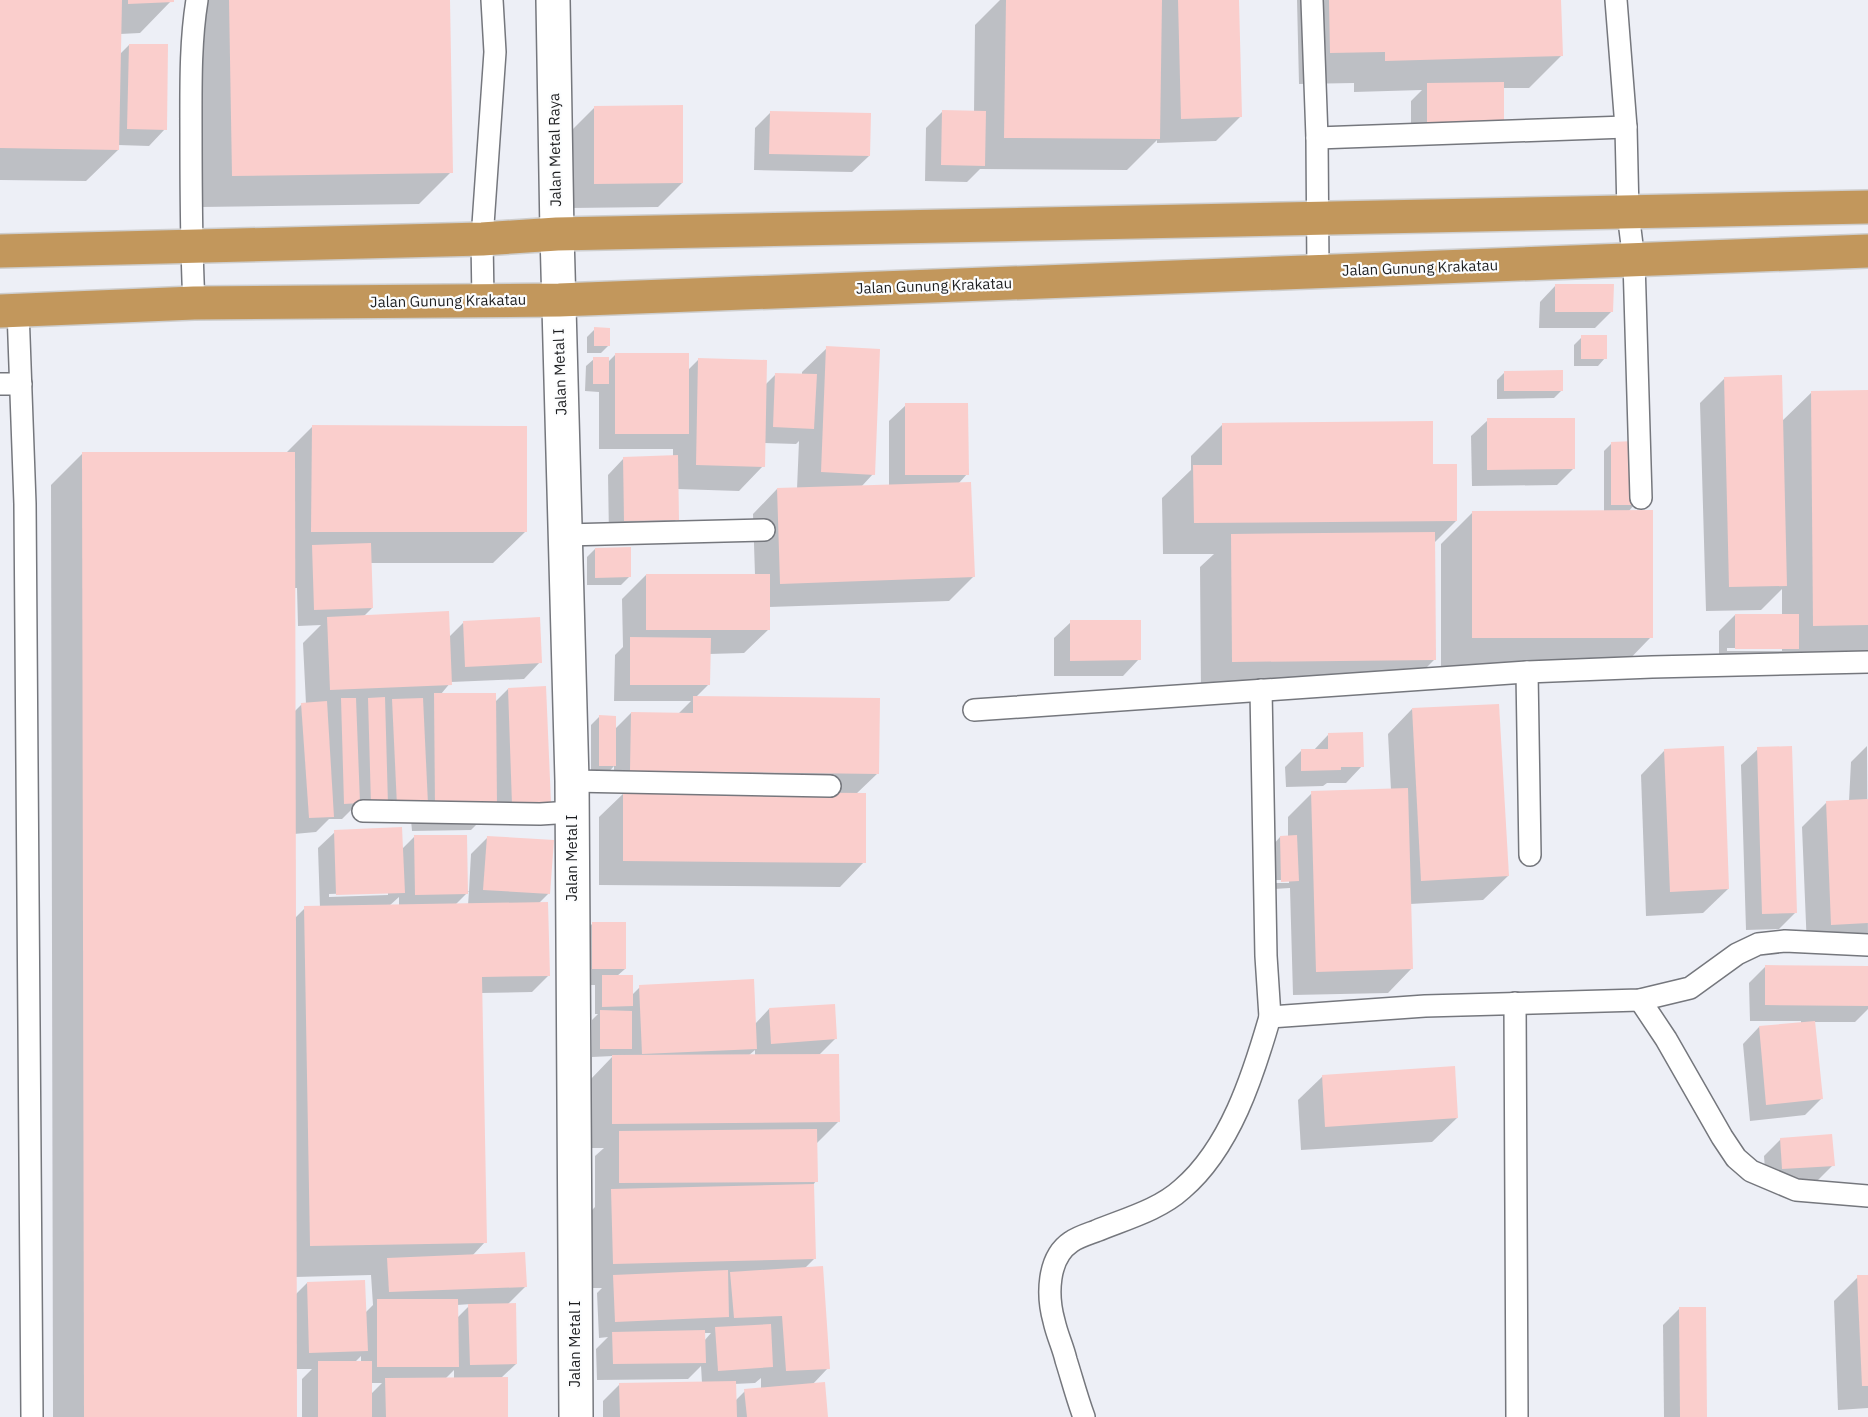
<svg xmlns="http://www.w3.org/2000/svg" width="1868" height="1417" viewBox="0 0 1868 1417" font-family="'IBM Plex Sans',sans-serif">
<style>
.shadow{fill:#0003;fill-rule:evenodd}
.building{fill:#facecc}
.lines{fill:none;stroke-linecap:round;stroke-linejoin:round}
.service-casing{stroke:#75777d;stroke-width:24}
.minor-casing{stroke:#75777d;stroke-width:36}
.trunk-casing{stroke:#cecece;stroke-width:36}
.service{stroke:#fff;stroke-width:21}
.minor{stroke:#fff;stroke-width:33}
.trunk{stroke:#c2975c;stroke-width:33}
.labels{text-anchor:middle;stroke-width:4.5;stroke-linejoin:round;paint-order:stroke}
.street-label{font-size:15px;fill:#1e1f21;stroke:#fcfdfe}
</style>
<rect width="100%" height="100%" fill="#edeff6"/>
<!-- shadow -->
<g class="shadow">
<polygon points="0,0 172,0 140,33 120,34 119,55 129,45 165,129 149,146 118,145 118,150 86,181 0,180"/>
<polygon points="197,0 448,0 451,172 419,204 201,207"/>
<polygon points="1000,0 1237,0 1240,117 1216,141 1157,143 1157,140 1127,170 980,169 967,182 925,181 926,128 943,111 974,112 975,25"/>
<polygon points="1297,0 1560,0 1561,56 1529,88 1502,88 1411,142 1411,101 1422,90 1354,92 1354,83 1299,84"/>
<polygon points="594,108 682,183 658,207 570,208 570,132"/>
<polygon points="771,112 869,156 852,172 754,170 755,128"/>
<polygon points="1556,285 1612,311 1595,328 1539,328 1540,302"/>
<polygon points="595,329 609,345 601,353 587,353 587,337"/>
<polygon points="1582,337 1605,358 1598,366 1574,366 1574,345"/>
<polygon points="827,348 873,474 861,487 889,486 889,421 906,405 967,474 958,484 973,577 949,601 769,607 769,629 744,653 709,654 708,685 695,698 878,773 856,794 864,862 840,887 599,885 599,817 624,793 614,787 614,766 607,774 591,774 591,725 599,717 614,730 631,713 678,714 691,701 614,701 615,655 623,647 622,599 646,575 755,575 753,514 777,489 797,489 799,441 796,444 764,443 763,466 739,491 677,489 677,519 661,535 609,537 608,475 624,458 673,457 673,449 599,449 599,392 585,391 586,366 594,359 608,362 615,355 687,371 698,360 765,385 776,374 802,375 802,372"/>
<polygon points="1505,372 1561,391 1554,398 1497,399 1497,380"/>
<path d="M 1725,378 L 1781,422 L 1812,392 L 1868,392 L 1868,656 L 1719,665 L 1719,631 L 1735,615 L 1782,615 L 1782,589 L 1761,610 L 1706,611 L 1700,403 ZM 1727,648 L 1782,648 L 1782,651 L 1727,651 Z"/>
<polygon points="1488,420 1574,468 1557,485 1472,486 1471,436"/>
<polygon points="1222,425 1432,466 1456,521 1434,543 1435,659 1403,691 1201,693 1200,567 1214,554 1163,554 1162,498 1191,470 1191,456"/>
<path d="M 312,427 L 525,532 L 493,563 L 370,563 L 372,608 L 363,617 L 449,637 L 463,623 L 540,662 L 524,679 L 451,682 L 441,694 L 494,703 L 508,689 L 550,803 L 496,805 L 471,830 L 412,831 L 411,820 L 356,821 L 355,806 L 342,819 L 329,819 L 316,832 L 294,834 L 295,918 L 305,908 L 320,908 L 318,848 L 335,832 L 401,850 L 414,837 L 466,891 L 469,891 L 471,854 L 488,837 L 549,893 L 538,904 L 548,976 L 532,992 L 481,993 L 485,1242 L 472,1256 L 526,1286 L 507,1305 L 516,1364 L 501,1378 L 506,1417 L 302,1417 L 302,1379 L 312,1369 L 295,1369 L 295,1417 L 53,1417 L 51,485 L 82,454 L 285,454 ZM 294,588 L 297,588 L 298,626 L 321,625 L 303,643 L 306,704 L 302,704 L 294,712 ZM 469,891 L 468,905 L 455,905 ZM 388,892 L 388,895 L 329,897 L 329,894 ZM 399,897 L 399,906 L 389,906 ZM 371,1275 L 373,1305 L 365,1313 L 307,1283 L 295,1295 L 295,1277 ZM 471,1304 L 457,1318 L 457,1305 ZM 361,1356 L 361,1362 L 355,1362 ZM 454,1370 L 454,1379 L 445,1379 ZM 371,1383 L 382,1383 L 371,1394 Z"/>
<polygon points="1612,443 1635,504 1628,512 1651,637 1620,669 1441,669 1441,544 1473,512 1604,512 1604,451"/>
<polygon points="595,549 629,577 621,585 587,585 587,557"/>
<polygon points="1071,622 1139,659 1123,676 1054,676 1054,638"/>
<path d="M 1412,709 L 1508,876 L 1483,900 L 1410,904 L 1412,968 L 1388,993 L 1293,995 L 1290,888 L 1274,889 L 1273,845 L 1280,837 L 1288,837 L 1288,817 L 1312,793 L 1391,790 L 1388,734 ZM 1274,880 L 1289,880 L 1289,883 L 1274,883 Z"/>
<polygon points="1328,735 1362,766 1346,783 1327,783 1323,786 1286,787 1285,767 1301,751 1313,751"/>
<polygon points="1867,746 1868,943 1807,948 1802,827 1827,802 1849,801 1851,762"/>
<polygon points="1758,749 1795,913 1779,929 1746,930 1741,765"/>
<polygon points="1665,750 1728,889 1703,913 1646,916 1641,775"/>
<path d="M 592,924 L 625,969 L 617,976 L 632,995 L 640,987 L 755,1024 L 769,1009 L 835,1039 L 819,1055 L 838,1122 L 816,1144 L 816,1181 L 813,1185 L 815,1258 L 805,1268 L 828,1368 L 812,1385 L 827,1417 L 603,1417 L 603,1401 L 620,1384 L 702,1383 L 701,1366 L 688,1379 L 597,1380 L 596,1349 L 608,1337 L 599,1338 L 597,1293 L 602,1288 L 589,1288 L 587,1215 L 595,1207 L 595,1156 L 604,1148 L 589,1148 L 589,1081 L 613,1056 L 592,1057 L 592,1020 L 598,1014 L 595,1014 L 595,985 L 576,985 L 576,940 ZM 755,1050 L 755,1056 L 748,1056 ZM 704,1333 L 711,1333 L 704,1341 ZM 761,1378 L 761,1389 L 745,1391 L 735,1401 L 734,1384 L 755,1383 Z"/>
<polygon points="1766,966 1868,967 1868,1009 1855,1022 1813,1022 1821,1099 1805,1115 1750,1121 1743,1044 1759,1027 1801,1024 1801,1021 1750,1021 1749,983"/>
<polygon points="1323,1076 1457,1118 1432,1142 1301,1150 1298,1100"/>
<polygon points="1781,1139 1833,1165 1817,1181 1766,1184 1764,1156"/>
<polygon points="1858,1277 1868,1277 1868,1408 1838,1410 1834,1301"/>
<polygon points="1679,1309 1706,1417 1664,1417 1663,1325"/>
</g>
<!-- building -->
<g class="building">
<polygon points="0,0 122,0 119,150 0,148"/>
<polygon points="128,0 174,0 174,2 128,4"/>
<polygon points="229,0 450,0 453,173 232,176"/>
<polygon points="1006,0 1162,0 1160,139 1004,138"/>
<polygon points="1178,0 1239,0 1242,117 1181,119"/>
<polygon points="1329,0 1561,0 1563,56 1385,61 1385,52 1330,53"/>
<polygon points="129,44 168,44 167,130 127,129"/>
<polygon points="1504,82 1504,126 1427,127 1427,83"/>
<polygon points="683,105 683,183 594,184 594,106"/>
<polygon points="942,110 986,111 985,166 941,165"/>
<polygon points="770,111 871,113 870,156 769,154"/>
<polygon points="1555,284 1614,284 1613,312 1555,312"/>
<polygon points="594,327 610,328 610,346 594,346"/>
<rect x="1581" y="335" width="26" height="24"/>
<polygon points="826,346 880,349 875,475 821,472"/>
<rect x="615" y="353" width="74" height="81"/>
<rect x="593" y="357" width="16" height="27"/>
<polygon points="698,358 767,360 765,467 696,465"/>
<polygon points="1563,370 1563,391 1504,391 1504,371"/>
<polygon points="775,373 817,374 814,429 773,427"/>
<polygon points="1782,375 1787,586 1729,587 1724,377"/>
<polygon points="1868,390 1868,625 1813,626 1811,391"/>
<polygon points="905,403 968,403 969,475 905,475"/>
<polygon points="1487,418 1575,418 1575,469 1487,470"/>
<polygon points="1433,421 1433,464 1457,464 1457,521 1194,523 1193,465 1222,465 1222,423"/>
<polygon points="312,425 527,426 527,532 311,532"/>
<polygon points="1636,441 1636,505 1611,505 1611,442"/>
<polygon points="82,452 295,452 297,1417 84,1417"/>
<polygon points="678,455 679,520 624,521 623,457"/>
<polygon points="971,482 975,577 780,584 777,488"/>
<polygon points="1653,510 1653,638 1472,638 1472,511"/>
<polygon points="1435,532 1436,660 1232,662 1231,534"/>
<polygon points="371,543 373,608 314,610 312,545"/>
<polygon points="631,547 631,577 595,578 595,548"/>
<rect x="646" y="574" width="124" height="56"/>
<polygon points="449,611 452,685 330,690 327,617"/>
<rect x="1735" y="614" width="64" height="35"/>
<polygon points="540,617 542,663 465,667 463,621"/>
<polygon points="1070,620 1141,620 1141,660 1070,661"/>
<polygon points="630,637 711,638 710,685 630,685"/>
<polygon points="546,686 551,803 512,805 508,688"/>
<polygon points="434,693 496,693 497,806 435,807"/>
<polygon points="693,696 880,698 879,774 630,771 631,712 693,713"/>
<polygon points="385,697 388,805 371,805 368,698"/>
<polygon points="341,698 356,698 360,803 344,804"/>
<polygon points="423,698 428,804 397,806 392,699"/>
<polygon points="327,701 334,817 309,818 301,703"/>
<polygon points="1499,704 1509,876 1421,881 1412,708"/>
<polygon points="599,715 616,716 616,766 599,766"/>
<polygon points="1363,732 1364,767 1341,767 1341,770 1301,771 1301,749 1328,749 1328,733"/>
<polygon points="1724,746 1729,889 1670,892 1664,749"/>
<polygon points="1792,746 1797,913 1762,914 1757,747"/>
<polygon points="1408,788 1413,969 1316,972 1311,791"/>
<polygon points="623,791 866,793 866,863 623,861"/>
<polygon points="1868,799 1868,923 1831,925 1826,801"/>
<polygon points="402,827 405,893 336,895 334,830"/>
<polygon points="414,835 467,835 468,894 415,895"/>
<polygon points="1297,835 1299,881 1281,882 1280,836"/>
<polygon points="487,836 554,840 550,894 483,890"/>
<polygon points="548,902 550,976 482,977 487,1243 310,1246 304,906"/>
<rect x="592" y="922" width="34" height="47"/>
<polygon points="1765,965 1868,966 1868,1006 1765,1005"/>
<polygon points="602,975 633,975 633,1006 602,1007"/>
<polygon points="754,979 757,1049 642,1054 639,985"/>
<polygon points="835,1004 837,1039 771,1044 769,1008"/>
<polygon points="600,1010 632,1011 632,1049 600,1049"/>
<polygon points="1815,1021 1823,1099 1766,1105 1759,1026"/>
<polygon points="839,1054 840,1122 612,1124 612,1055"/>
<polygon points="1455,1066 1458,1118 1325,1127 1322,1075"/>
<polygon points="817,1129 818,1182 619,1183 619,1131"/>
<polygon points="1832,1134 1835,1166 1782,1169 1780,1138"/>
<polygon points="814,1184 816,1259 613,1264 611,1189"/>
<polygon points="525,1252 527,1287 389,1292 387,1258"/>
<polygon points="823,1266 830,1369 786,1371 782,1316 734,1318 730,1272"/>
<polygon points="728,1270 729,1317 615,1322 613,1275"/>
<polygon points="1857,1275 1868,1275 1868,1386 1862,1386"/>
<polygon points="365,1280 368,1351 309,1353 307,1282"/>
<polygon points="377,1299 458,1299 459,1367 377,1367"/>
<polygon points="516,1303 517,1364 470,1365 468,1304"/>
<polygon points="1679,1307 1706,1307 1707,1417 1680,1417"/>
<polygon points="771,1324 773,1367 718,1371 715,1327"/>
<polygon points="705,1330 706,1363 613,1364 612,1332"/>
<rect x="318" y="1361" width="54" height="56"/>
<polygon points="508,1377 508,1417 386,1417 385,1378"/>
<polygon points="736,1381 737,1417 620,1417 619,1383"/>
<polygon points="825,1382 828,1417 747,1417 744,1389"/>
</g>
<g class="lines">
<defs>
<g id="service">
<polyline points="1312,0 1317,138 1318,271"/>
<polyline points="1616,0 1626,127 1628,213 1634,261 1641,498"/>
<polyline points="1317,138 1626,127"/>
<polyline points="483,301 482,239 495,52 492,0"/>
<path d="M 194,303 C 191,246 191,190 191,133 C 191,89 190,43 197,0"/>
<polyline points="18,310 25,504 32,1417"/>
<polyline points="0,384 21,384"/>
<polyline points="565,535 764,530"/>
<polyline points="1527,672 1530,855"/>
<polyline points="1261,690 1266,956 1270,1017"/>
<polyline points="974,710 1527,672 1652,667 1868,662"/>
<polyline points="572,781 830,786"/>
<polyline points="363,811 540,814 572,812"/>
<polyline points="1640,1000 1666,1039 1722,1137 1736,1158 1751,1171 1796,1190 1868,1196"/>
<polyline points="1515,1003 1517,1417"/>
<path d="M 1084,1417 C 1077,1398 1072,1379 1066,1360 C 1063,1347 1057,1335 1054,1321 C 1047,1296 1047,1258 1071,1242 C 1078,1237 1088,1234 1096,1231 C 1125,1219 1159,1210 1182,1189 C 1230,1148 1253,1076 1270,1017 L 1425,1006 L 1640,1000 L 1690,988 L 1737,954 L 1758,944 L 1785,941 L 1868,945"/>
</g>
<polyline id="minor" points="553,0 557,234 572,781 576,1417"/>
<g id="trunk">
<polyline points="0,251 482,239 557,234 1868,207"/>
<polyline points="0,311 194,303 559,300 1868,251"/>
</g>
</defs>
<!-- service casing -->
<use href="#service" class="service-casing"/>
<!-- minor casing -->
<use href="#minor" class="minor-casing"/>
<!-- trunk casing -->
<use href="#trunk" class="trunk-casing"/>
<!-- service -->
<use href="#service" class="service"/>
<!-- minor -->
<use href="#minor" class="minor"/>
<!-- trunk -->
<use href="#trunk" class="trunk"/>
</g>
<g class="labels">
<!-- street labels -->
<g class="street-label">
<text transform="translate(555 150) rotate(-91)" y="5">Jalan Metal Raya</text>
<text transform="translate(1420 268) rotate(-2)" y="5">Jalan Gunung Krakatau</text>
<text transform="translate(934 286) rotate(-2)" y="5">Jalan Gunung Krakatau</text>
<text transform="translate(448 301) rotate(-1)" y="5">Jalan Gunung Krakatau</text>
<text transform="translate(560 372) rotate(-92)" y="5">Jalan Metal I</text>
<text transform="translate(572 858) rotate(-90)" y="5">Jalan Metal I</text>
<text transform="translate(575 1344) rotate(-90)" y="5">Jalan Metal I</text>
</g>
</g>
</svg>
